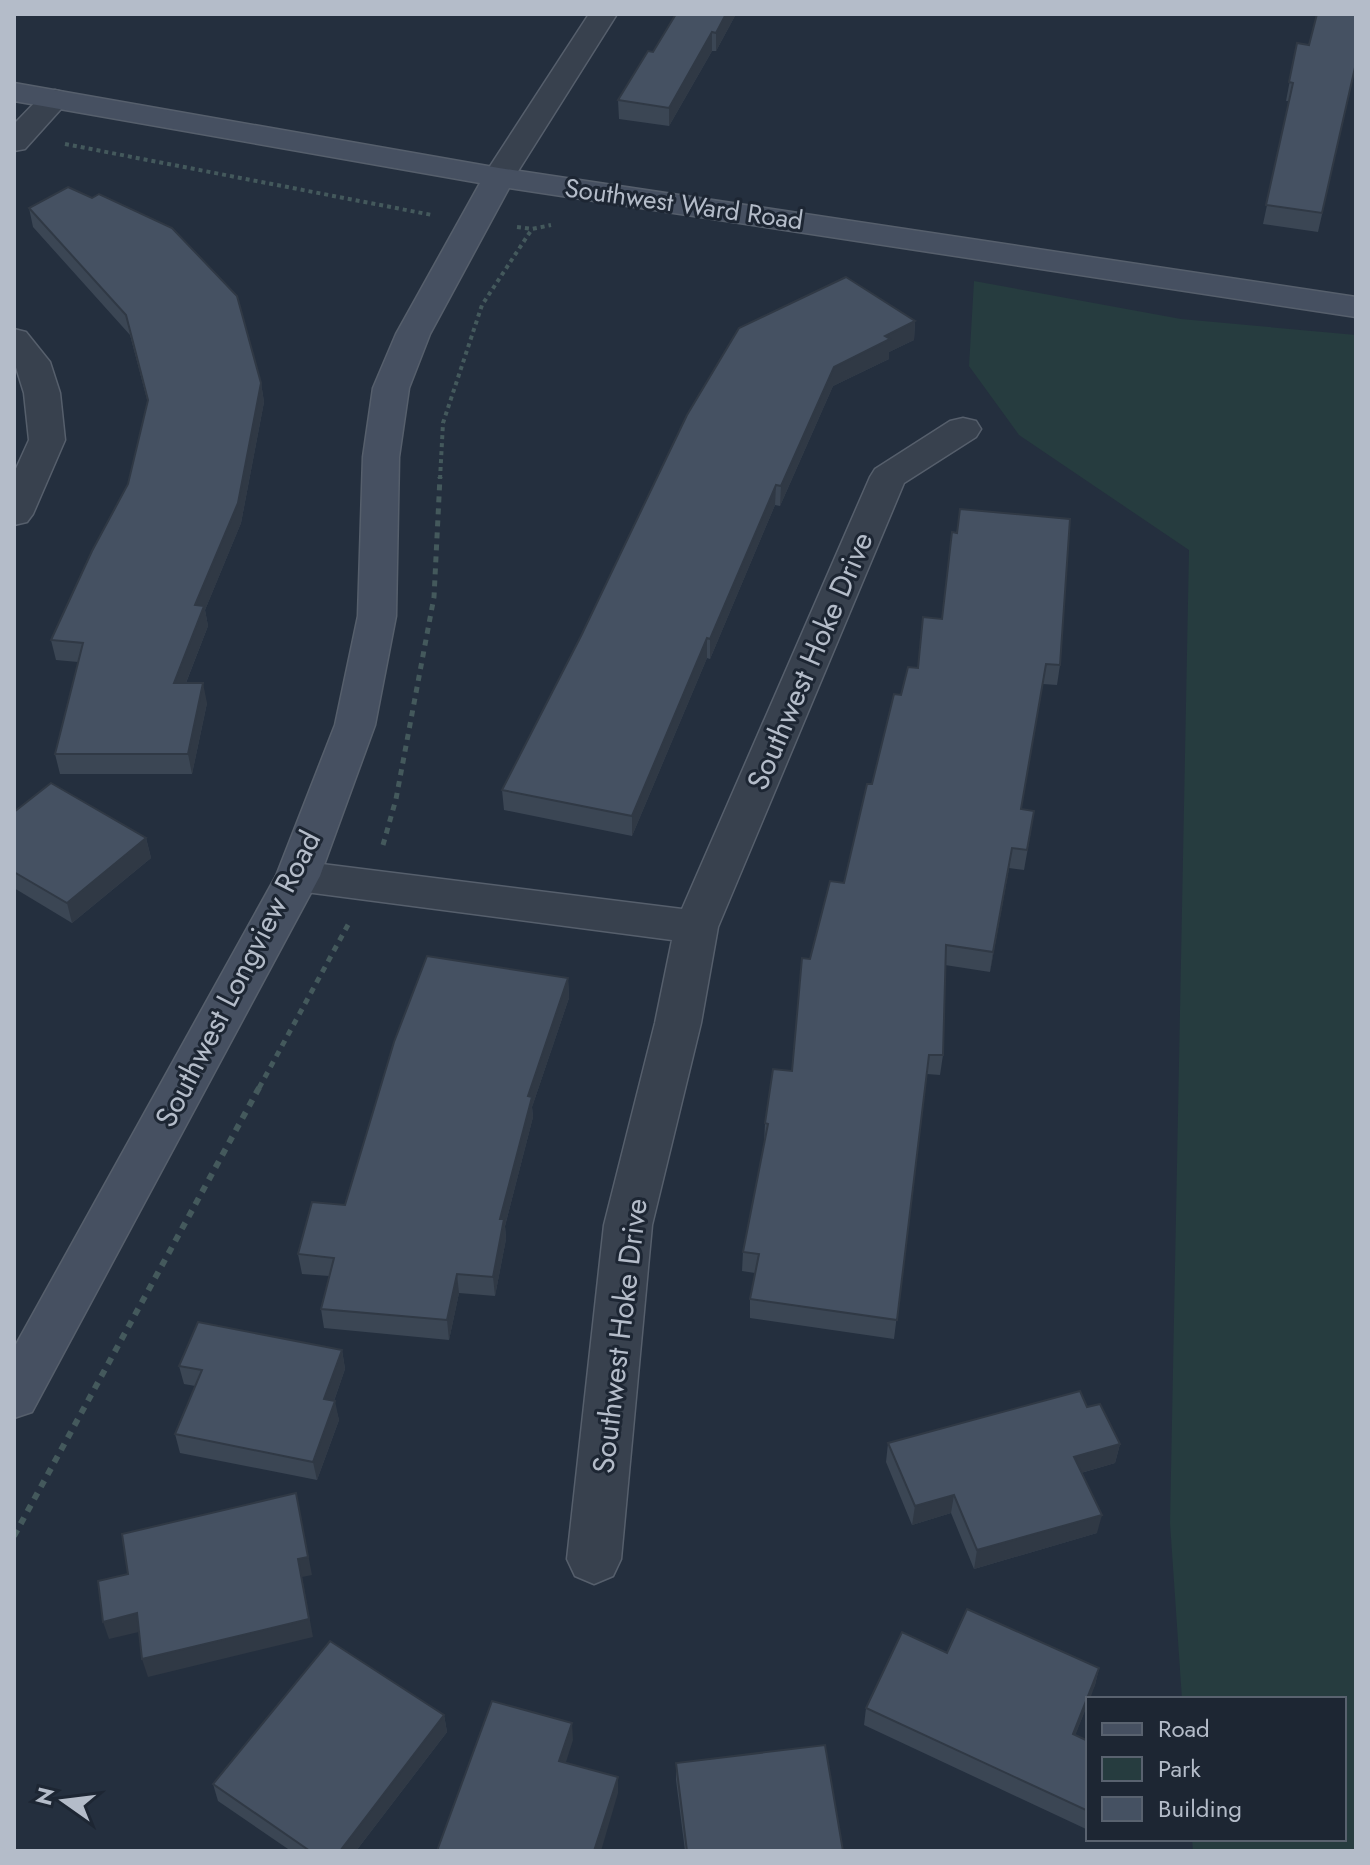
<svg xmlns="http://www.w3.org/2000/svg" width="1370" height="1865" viewBox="0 0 1370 1865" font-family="Jost,sans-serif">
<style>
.green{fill:#263c3f}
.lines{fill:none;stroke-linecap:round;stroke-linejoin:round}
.street-casing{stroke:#565f6c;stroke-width:3}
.secondary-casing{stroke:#565f6c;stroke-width:3}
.path-far2{stroke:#44595c;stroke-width:4;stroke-dasharray:4 4;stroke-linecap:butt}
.path-far1{stroke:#44595c;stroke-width:5;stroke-dasharray:6 6;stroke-linecap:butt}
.path{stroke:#44595c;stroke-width:6;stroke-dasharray:7 7;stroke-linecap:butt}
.street{fill:#38414e;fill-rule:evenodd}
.secondary{fill:#465061;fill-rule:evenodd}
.wall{fill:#3b4654}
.shaded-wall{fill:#303945}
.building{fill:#455162;stroke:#303945;stroke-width:2}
.labels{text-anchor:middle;stroke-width:6;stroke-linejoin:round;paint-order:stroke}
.far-street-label{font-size:26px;fill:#b4bcc9;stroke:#1d2633}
.street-label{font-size:30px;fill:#b4bcc9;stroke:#1d2633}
</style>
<rect width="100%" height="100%" fill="#242f3e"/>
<!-- green -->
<polygon class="green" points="974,281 1181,319 1356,335 1356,1851 1193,1851 1192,1839 1344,1839 1344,1699 1182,1699 1170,1523 1189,550 1019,435 969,366"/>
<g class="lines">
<defs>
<g id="street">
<polygon points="589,14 617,14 510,184 499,186 488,184 483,177"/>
<polygon points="55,90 66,93 70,99 25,149 14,151 14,124 44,93"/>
<polygon points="14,329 26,332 50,362 60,393 65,440 33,514 27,522 14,525 14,473 29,440 24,393 14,361"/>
<polygon points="963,418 976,421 981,429 976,437 904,483 718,927 701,1023 652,1225 621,1559 613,1576 594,1584 575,1576 567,1559 604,1225 655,1023 672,940 298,891 283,887 276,876 283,865 298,861 682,909 870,477 875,469 950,421"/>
</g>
<polygon id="secondary" points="14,83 499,168 1356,297 1356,317 509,188 430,334 409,388 399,457 396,616 375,725 320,876 32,1412 14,1418 14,1348 276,876 335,725 358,616 363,457 373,388 396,334 480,183 14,101"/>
</defs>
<!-- street casing -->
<use href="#street" class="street-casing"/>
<!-- secondary casing -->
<use href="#secondary" class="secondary-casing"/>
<!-- path-far2 -->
<g class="path-far2">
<polyline points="65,144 432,215"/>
<polyline points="517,227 532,229 551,225"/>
<polyline points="440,479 443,423 482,305 532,229"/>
</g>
<!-- path-far1 -->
<g class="path-far1">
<polyline points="383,845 396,799 434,597 440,477"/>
<polyline points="259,1088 349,923"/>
</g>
<!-- path -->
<polyline class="path" points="14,1536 260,1086"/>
<!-- street -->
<use href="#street" class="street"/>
<!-- secondary -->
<use href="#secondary" class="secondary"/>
</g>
<!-- wall -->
<g class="wall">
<polygon points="736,14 716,51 712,51 669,126 619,119 618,100 653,52"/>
<polygon points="1297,43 1356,65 1318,232 1263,224 1289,101 1286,101"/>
<polygon points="29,208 261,383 264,402 241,523 205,610 208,626 186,683 207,703 192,774 60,774 55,754 78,662 56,660 51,640 128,484 148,403 130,335 33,227"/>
<polygon points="915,321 914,340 889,352 889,359 833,386 780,506 775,505 710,659 707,658 632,836 504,810 502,790 581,636 687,415"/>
<polygon points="923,617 1060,665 1057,685 1043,684 1021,809 1031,831 1024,870 1009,868 990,972 945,965 943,1055 940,1075 927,1074 894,1339 750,1318 750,1299 755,1273 742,1271 743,1252 764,1143 765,1123 792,1071 810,959 844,883 872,784 901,695 918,668"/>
<polygon points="14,812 146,838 151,858 72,923 14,888"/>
<polygon points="568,978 569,998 532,1107 533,1117 505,1226 506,1239 495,1296 459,1293 449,1340 324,1328 321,1309 329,1276 302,1274 298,1254"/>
<polygon points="342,1350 345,1369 334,1401 339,1420 317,1480 180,1453 175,1434 195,1386 184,1384 179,1366"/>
<polygon points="1087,1407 1120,1444 1115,1463 1081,1473 1097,1533 974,1569 951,1513 912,1525 886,1462 888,1443"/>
<polygon points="947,1653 1099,1668 1095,1685 1088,1699 1088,1703 1075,1735 1088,1741 1088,1824 1086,1829 864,1725 866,1708"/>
<polygon points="444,1715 447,1732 356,1851 291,1851 218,1801 213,1784"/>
<polygon points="676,1763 843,1851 685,1851 676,1780"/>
</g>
<!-- shaded-wall -->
<g class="shaded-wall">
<polygon points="726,14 736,14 716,51 716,33"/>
<polygon points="712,32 712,51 669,126 669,108"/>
<polygon points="915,321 914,340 889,352 889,359 833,386 780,506 781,486 834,367 885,336"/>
<polygon points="261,383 264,402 241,523 205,610 208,626 178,703 174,683 195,605"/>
<polygon points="776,485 775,505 710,659 710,639"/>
<polygon points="707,638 707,658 632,836 632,816"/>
<polygon points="203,683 207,703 192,774 188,754"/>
<polygon points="146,838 151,858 72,923 67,903"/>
<polygon points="1012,848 1009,868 990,972 993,952"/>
<polygon points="568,978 569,998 532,1107 533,1117 505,1226 506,1239 495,1296 493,1277 500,1219 528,1096"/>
<polygon points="457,1274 459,1293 449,1340 447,1320"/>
<polygon points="342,1350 345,1369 328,1418 324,1399"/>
<polygon points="335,1401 339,1420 317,1480 313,1462"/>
<polygon points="1120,1444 1115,1463 1070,1476 1074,1457"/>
<polygon points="954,1495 951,1513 912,1525 915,1506"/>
<polygon points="300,1512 312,1575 302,1577 313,1637 148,1677 142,1659 298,1559"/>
<polygon points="1102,1515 1097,1533 974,1569 977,1550"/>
<polygon points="137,1613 143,1631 109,1639 103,1622"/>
<polygon points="1099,1668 1095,1685 1090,1699 1088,1699 1088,1703 1069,1751 1073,1734"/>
<polygon points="444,1715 447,1732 356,1851 340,1851"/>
<polygon points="572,1723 573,1740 561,1778 559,1761"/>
<polygon points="618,1777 618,1793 601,1851 594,1851"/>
</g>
<!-- building -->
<g class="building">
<polygon points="676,14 726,14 716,33 712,32 669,108 618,100 648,51 653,52"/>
<polygon points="1317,14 1356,14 1356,63 1322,213 1266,205 1293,83 1289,82 1297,43 1309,45"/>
<polygon points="68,187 92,198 99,194 172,228 237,296 261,383 238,503 195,605 204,606 174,683 203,683 188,754 55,754 83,643 51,640 92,551 128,484 148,400 126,315 29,208"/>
<polygon points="846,277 915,321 885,336 890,339 834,367 781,486 776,485 710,639 707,638 632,816 502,790 581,636 687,415 739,328"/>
<polygon points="960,509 1070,519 1060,665 1046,664 1021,809 1034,811 1027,850 1012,848 993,952 946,945 943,1055 929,1055 897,1320 750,1299 759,1254 743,1252 768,1124 765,1123 773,1069 792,1071 802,958 810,959 830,881 844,883 867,784 872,784 894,694 901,695 908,667 918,668 923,617 942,619 952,532 957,533"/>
<polygon points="51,783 146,838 67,903 14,872 14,812"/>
<polygon points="427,956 568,978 528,1096 532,1097 500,1219 504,1219 493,1277 457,1274 447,1320 321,1309 334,1258 298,1254 312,1202 345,1205 394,1042"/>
<polygon points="198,1322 342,1350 324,1399 335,1401 313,1462 175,1434 202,1370 179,1366"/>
<polygon points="1080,1391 1087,1407 1100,1404 1120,1444 1074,1457 1102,1515 977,1550 954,1495 915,1506 888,1443"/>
<polygon points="296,1493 308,1557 298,1559 309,1619 142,1659 137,1613 103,1622 98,1581 128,1574 122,1534"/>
<polygon points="967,1609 1099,1668 1073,1734 1088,1741 1088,1811 866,1708 902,1632 947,1653"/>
<polygon points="330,1641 444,1715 340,1851 310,1851 213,1784"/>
<polygon points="492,1701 572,1723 559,1761 618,1777 594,1851 437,1851"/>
<polygon points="825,1745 843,1851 687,1851 676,1763"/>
</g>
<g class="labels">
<!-- far-street labels -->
<g class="far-street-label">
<text transform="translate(684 204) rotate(8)" y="9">Southwest Ward Road</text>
</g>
<!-- street labels -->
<g class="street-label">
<text transform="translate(810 661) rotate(-67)" y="10">Southwest Hoke Drive</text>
<text transform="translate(238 979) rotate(-63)" y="10">Southwest Longview Road</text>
<text transform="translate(620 1336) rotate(-83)" y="10">Southwest Hoke Drive</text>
</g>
</g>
<!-- border -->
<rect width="1370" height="1865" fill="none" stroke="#b4bcc9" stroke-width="32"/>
<!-- legend -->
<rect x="1086" y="1697" width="260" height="144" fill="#1d2633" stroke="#59626f" stroke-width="2"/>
<rect x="1102" y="1723" width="40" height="12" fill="#465061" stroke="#59626f" stroke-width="2"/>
<text x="1158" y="1737" font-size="24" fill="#b4bcc9">Road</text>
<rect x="1102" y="1757" width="40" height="24" fill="#263c3f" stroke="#59626f" stroke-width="2"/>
<text x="1158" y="1777" font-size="24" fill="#b4bcc9">Park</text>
<rect x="1102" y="1797" width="40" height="24" fill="#455162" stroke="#59626f" stroke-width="2"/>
<text x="1158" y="1817" font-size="24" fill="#b4bcc9">Building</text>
<!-- north arrow -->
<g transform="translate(64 1801) rotate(284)" stroke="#1d2633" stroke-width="6" paint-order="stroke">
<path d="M0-6L14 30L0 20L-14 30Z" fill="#b4bcc9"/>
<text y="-12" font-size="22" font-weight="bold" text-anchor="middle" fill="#b4bcc9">N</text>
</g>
</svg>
